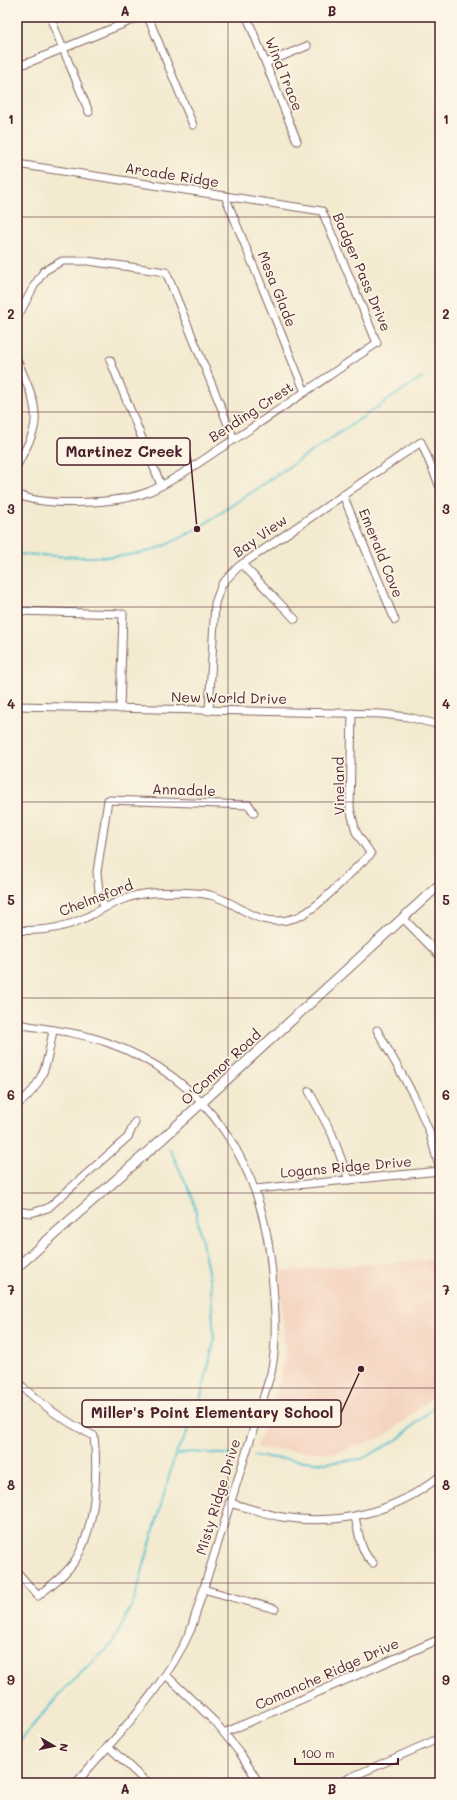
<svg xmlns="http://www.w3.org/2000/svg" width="457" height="1800" viewBox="0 0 457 1800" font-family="Mali,sans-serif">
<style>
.built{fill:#f4d3c0}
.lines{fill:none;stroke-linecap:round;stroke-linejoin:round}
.stream{stroke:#55c2cd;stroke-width:2}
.minor-casing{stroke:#856665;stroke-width:9}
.major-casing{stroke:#856665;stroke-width:11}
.minor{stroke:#fff;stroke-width:7}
.major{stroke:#fff;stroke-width:9}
.grid{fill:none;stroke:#4a1f2b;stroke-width:1;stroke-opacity:0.55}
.labels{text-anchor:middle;stroke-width:3.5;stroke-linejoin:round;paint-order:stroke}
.street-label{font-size:14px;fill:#4a1f2b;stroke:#fcf5e5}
.leader{fill:none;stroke:#4a1f2b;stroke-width:1.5}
.callout-dot{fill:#4a1f2b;stroke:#fcf5e5;stroke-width:1.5}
.callout{fill:#fcf5e5;stroke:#4a1f2b;stroke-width:1.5}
.callout-label{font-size:15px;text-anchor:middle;font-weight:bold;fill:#4a1f2b}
.neatline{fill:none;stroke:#4a1f2b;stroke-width:1.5}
.grid-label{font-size:13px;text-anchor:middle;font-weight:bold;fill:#4a1f2b}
</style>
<rect width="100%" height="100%" fill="#fcf5e5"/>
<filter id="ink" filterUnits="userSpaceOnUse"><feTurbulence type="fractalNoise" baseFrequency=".025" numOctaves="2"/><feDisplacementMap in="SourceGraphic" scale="8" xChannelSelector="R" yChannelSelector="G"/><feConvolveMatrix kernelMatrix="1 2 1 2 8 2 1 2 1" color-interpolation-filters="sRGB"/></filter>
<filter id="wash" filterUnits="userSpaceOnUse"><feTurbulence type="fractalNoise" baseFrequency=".012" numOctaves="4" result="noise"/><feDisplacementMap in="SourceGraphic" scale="16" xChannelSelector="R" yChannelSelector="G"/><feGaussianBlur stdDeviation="0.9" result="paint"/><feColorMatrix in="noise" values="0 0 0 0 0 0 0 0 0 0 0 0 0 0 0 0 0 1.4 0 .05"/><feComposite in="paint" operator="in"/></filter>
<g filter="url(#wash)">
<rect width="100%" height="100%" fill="#f3ead0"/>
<!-- built -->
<polygon class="built" points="440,1259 440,1391 385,1436 336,1453 257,1448 278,1387 285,1351 280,1271"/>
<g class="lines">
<!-- stream -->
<g class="stream">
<path d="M 17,554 C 58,555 111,562 149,551 C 166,547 181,537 197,529 L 422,377"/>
<polyline points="176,1455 189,1452 236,1455"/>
<polyline points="254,1456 325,1463 362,1459 398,1439 440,1402"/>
<polyline points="17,1744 64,1689 112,1644 134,1601 175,1455 197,1413 214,1342 211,1286 193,1198 170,1149"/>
</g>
</g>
</g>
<g filter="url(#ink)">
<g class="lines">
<defs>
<g id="minor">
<polyline points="50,17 89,112"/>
<polyline points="148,17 193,125"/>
<polyline points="247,17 297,141"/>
<polyline points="266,63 307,46"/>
<polyline points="17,66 30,62 140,17"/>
<path d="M 17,164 L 322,211 L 377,343 C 325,378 274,414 221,448 C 198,463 174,481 148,492 C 120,503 44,508 17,494"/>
<polyline points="225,196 305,392"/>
<polyline points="17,318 34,286 44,271 62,261 88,261 166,272 234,439"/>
<path d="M 17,360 C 26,382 41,408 33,432 C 29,444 22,455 17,466"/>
<polyline points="110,360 161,485"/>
<polyline points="343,495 395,620"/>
<polyline points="242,564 295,619"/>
<polyline points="17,611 123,614 120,709"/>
<polyline points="17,706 382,714 408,717 440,725"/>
<polyline points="209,711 215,603 222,584 238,567 421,442 440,487"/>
<polyline points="104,907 99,892 97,872 108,800 249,805 254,813"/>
<polyline points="403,918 440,956"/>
<path d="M 17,930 C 40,932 64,928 85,918 C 107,907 127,894 152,893 C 170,892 192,891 210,895 C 242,903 257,930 295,918 C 319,910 350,871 371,854 L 356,832 L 350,808 L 352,713"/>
<path d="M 17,1024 C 47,1029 77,1032 106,1042 C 210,1078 264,1168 272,1274 C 275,1308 278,1340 271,1373 L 191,1629 C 165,1688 117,1735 76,1783"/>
<polyline points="377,1030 414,1096 429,1131 440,1170"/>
<polyline points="309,1091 332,1134 349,1180"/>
<path d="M 17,1105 C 44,1086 48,1060 53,1030"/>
<polyline points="255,1189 440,1171"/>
<polyline points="17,1211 31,1213 48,1208 128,1137 135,1122"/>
<path d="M 17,1381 C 40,1405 64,1421 94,1436 C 98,1474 96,1526 76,1559 C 67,1574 51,1585 38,1596 L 17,1572"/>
<path d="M 229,1503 C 247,1507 265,1514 282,1517 C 339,1526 396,1512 440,1476"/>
<path d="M 355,1517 C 359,1533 360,1552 373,1563"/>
<polyline points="203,1589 275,1609"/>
<polyline points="166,1675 215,1722 240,1753 259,1783"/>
<polyline points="224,1733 440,1639"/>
<polyline points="108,1746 147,1783"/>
<polyline points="338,1783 440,1738"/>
</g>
<polyline id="major" points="17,1267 161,1140 440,884"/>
</defs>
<!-- minor casing -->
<use href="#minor" class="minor-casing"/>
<!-- major casing -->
<use href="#major" class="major-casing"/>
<!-- minor -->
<use href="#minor" class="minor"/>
<!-- major -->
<use href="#major" class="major"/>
</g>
</g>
<!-- grid -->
<path class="grid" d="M 228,17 L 228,1783M 17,217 L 440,217M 17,412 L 440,412M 17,607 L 440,607M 17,802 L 440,802M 17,998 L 440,998M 17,1193 L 440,1193M 17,1388 L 440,1388M 17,1583 L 440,1583"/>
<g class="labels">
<!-- street labels -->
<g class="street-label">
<text transform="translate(284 74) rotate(68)" y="5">Wind Trace</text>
<text transform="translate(172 175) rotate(9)" y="5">Arcade Ridge</text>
<text transform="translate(362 272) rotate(67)" y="5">Badger Pass Drive</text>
<text transform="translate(277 289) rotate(68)" y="5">Mesa Glade</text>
<text transform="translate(251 412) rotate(-33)" y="5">Bending Crest</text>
<text transform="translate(260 536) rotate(-35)" y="5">Bay View</text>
<text transform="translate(381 553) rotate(68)" y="5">Emerald Cove</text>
<text transform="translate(229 698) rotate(1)" y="5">New World Drive</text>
<text transform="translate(339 786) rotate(-91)" y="5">Vineland</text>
<text transform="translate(184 790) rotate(2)" y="5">Annadale</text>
<text transform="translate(96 898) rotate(-21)" y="5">Chelmsford</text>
<text transform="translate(221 1067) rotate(-43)" y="5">O'Connor Road</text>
<text transform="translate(346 1167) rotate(-5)" y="5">Logans Ridge Drive</text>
<text transform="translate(218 1497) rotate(-73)" y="5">Misty Ridge Drive</text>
<text transform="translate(327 1674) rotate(-24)" y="5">Comanche Ridge Drive</text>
</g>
</g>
<!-- callouts -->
<path class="leader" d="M197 529L190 452M361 1369L341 1413"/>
<g class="callout-dot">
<circle cx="197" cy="529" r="4"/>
<circle cx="361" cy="1369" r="4"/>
</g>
<g class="callout">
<rect x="57" y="438" width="133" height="27" rx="4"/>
<rect x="82" y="1400" width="259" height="27" rx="4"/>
</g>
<g class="callout-label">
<text x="124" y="457">Martinez Creek</text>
<text x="212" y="1418">Miller's Point Elementary School</text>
</g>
<!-- margin -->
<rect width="457" height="1800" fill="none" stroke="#fcf5e5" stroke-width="44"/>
<!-- north arrow -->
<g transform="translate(54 1746) rotate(99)" stroke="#fcf5e5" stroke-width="3" paint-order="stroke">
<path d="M0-3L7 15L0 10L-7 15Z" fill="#4a1f2b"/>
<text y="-6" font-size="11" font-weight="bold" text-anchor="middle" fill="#4a1f2b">N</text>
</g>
<!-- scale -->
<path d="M295 1758v6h103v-6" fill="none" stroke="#4a1f2b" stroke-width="2"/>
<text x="301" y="1758" font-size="12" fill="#4a1f2b" stroke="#fcf5e5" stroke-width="3" paint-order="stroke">100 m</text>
<rect x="22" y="22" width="413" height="1756" class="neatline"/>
<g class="grid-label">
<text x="125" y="16">A</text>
<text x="332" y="16">B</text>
<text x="11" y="124">1</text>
<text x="446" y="124">1</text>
<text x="11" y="319">2</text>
<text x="446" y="319">2</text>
<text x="11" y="514">3</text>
<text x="446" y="514">3</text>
<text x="11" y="709">4</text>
<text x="446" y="709">4</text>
<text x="11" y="905">5</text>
<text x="446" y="905">5</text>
<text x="11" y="1100">6</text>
<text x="446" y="1100">6</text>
<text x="11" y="1295">7</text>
<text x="446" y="1295">7</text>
<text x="11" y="1490">8</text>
<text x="446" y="1490">8</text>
<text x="11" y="1685">9</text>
<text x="446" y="1685">9</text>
<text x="125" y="1794">A</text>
<text x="332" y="1794">B</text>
</g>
</svg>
